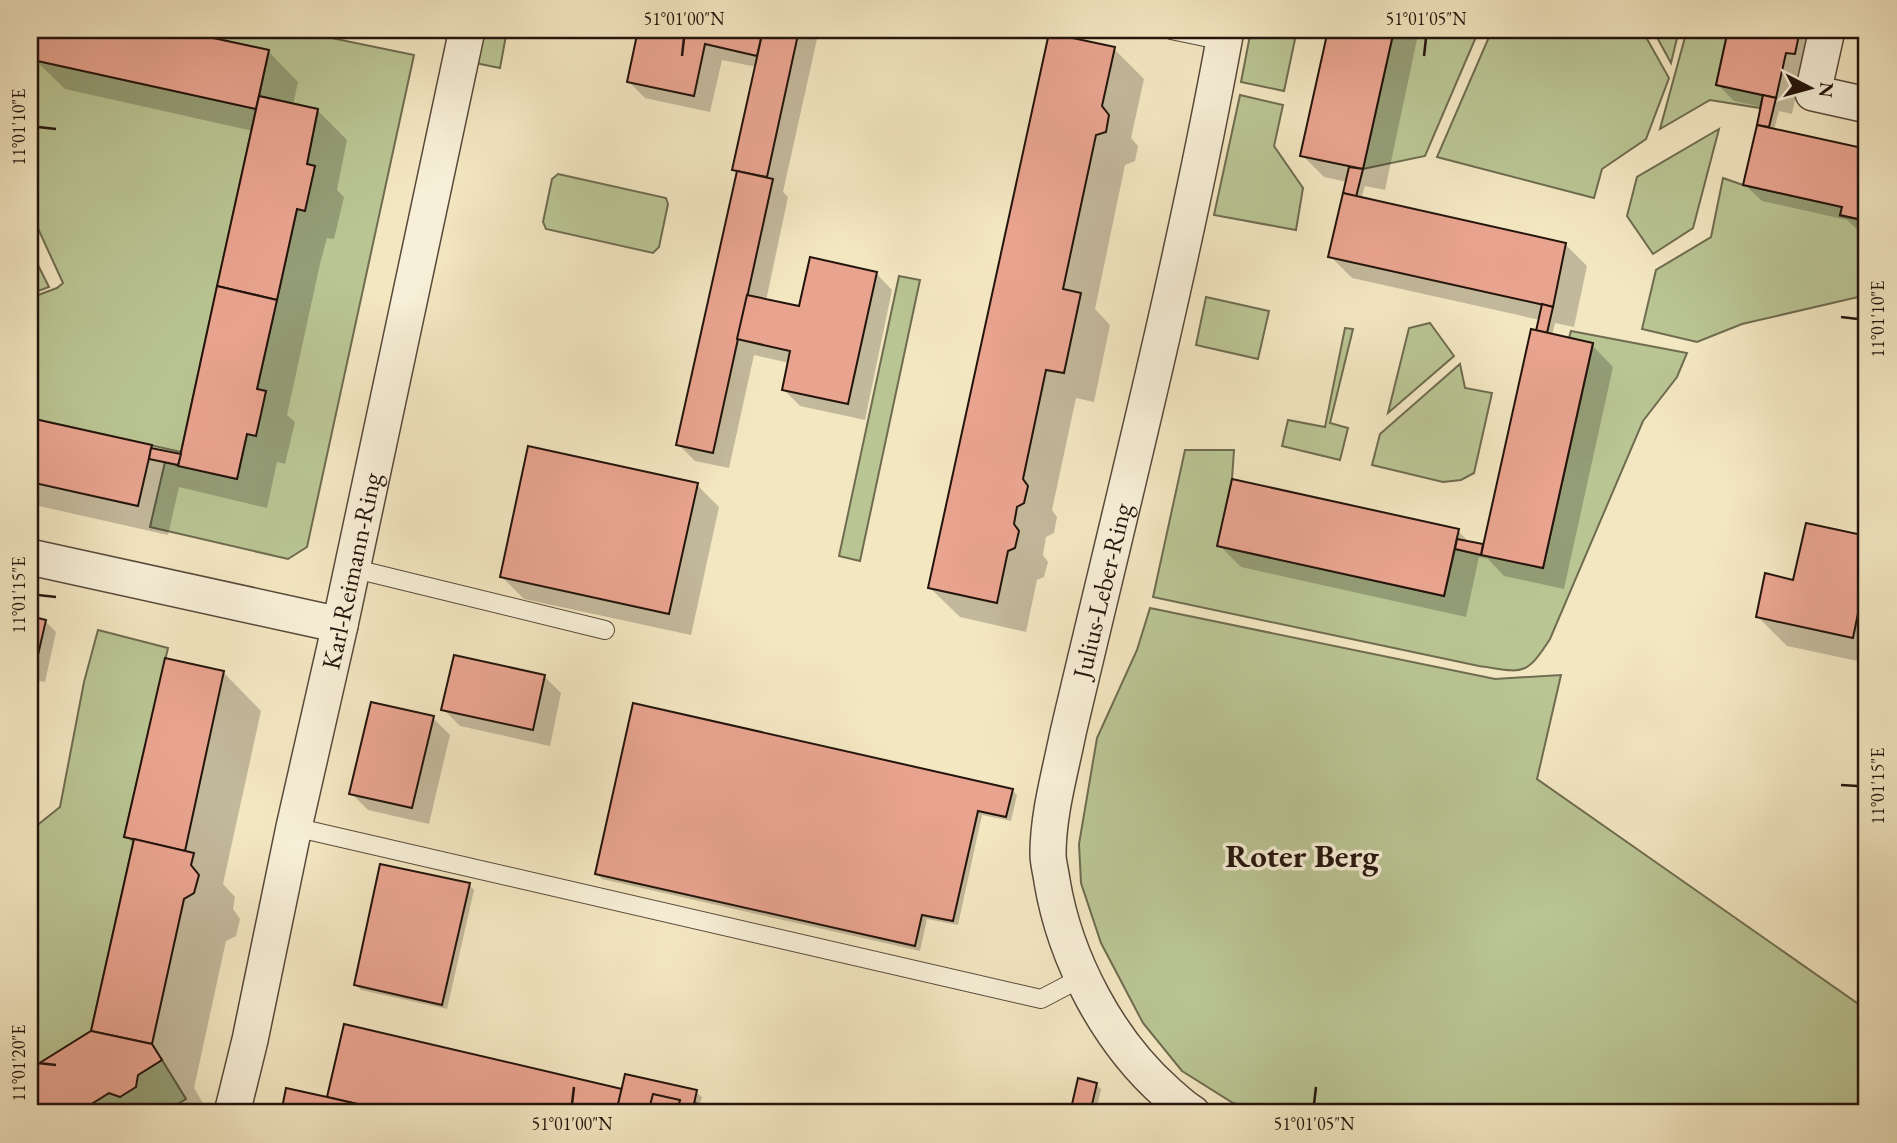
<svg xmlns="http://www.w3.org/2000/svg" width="1897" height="1143" viewBox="0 0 1897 1143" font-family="'EB Garamond',serif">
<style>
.green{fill:#bac594;stroke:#6f6c50;stroke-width:2}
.shadow{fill:#0003}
.building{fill:#e9a490;stroke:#24140c;stroke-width:2}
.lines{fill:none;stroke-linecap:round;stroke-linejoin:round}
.lane-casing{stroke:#58493a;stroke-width:20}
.street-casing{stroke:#58493a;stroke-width:38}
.lane{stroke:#f7efd7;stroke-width:18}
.street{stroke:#f7efd7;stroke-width:35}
.ticks{fill:none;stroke:#24140c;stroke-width:2.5}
.labels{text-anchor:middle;stroke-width:7;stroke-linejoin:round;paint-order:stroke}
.street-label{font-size:26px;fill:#24140c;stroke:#f7efd7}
.district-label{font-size:33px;font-weight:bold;fill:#24140c;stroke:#f7efd7}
.neatline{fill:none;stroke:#24140c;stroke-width:2.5}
.ticks-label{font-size:18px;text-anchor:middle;fill:#24140c}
</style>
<rect width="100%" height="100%" fill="#f3e7c2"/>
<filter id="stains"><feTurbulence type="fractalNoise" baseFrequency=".00286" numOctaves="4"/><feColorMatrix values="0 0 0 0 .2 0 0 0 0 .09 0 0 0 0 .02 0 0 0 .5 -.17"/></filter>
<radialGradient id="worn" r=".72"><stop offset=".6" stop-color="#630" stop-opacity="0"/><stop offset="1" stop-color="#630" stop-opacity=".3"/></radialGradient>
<!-- green -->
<g class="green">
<polygon points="30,30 40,30 33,60 256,109 181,452 30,418 30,298 57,288 63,283 30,211"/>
<polygon points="196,30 307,30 307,33 414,55 307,547 288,559 150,527 165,462 237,479 247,434 266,391 257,389 297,209 315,166 307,164 318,109 259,96 269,50 195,34"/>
<polygon points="482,30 507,30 500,68 475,63"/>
<polygon points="1251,30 1297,30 1284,91 1241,82"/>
<polygon points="1394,30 1479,30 1425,156 1363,169"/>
<polygon points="1492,30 1642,30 1669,78 1646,139 1602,169 1594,198 1437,157"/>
<polygon points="1653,30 1679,30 1671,63"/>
<polygon points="1687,30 1728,30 1716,85 1763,95 1760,108 1710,100 1660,129"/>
<polygon points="1240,95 1283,105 1274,146 1303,188 1296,230 1214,215"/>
<polygon points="1719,129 1693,228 1653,254 1627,216 1637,177"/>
<polygon points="558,174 666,198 668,204 659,247 653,253 546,229 543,222 552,179"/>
<polygon points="1723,178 1743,185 1842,207 1840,216 1867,221 1867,295 1742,324 1697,342 1642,329 1656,270 1711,237"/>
<polygon points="30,249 49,287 30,294"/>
<polygon points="899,276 920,280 860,561 839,556"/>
<polygon points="1206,297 1269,311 1258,359 1196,345"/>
<polygon points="1430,323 1454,356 1388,413 1409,328"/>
<polygon points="1345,328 1353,329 1330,423 1348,428 1340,460 1282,446 1288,420 1325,427"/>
<path d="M 1571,331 L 1687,353 L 1677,377 L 1643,421 L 1550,639 C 1525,678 1522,672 1479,666 L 1153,597 L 1185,450 L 1234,450 L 1232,479 L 1218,546 L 1444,596 L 1455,549 L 1543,568 L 1593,344 L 1569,338 Z"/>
<polygon points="1460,364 1465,388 1492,393 1474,473 1461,480 1443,482 1372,465 1380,434"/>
<polygon points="1150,608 1495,679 1561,675 1537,779 1867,1010 1867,1113 1271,1113 1233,1103 1182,1071 1143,1023 1101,943 1081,883 1079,844 1097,738 1137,650"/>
<polygon points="98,630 168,648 124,837 134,839 91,1031 30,1069 30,831 60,807 84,682"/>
<polygon points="162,1060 186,1099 163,1113 77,1113 109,1093 120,1097 138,1075"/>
</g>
<!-- shadow -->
<g class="shadow">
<polygon points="41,30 167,30 269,52 298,82 293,105 317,110 347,140 337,190 344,197 334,239 327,238 320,264 287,415 295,422 285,464 277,462 267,508 179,487 168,535 30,504 30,420 151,447 154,450 182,456 253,131 65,89 35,60"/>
<polygon points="640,30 819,30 783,192 788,197 766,301 801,308 876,273 892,290 865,420 800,406 783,389 789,363 754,355 729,468 695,461 678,444 738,174 733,169 757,67 722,60 710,112 645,98 628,81"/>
<polygon points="1329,30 1419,30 1385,190 1365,186 1361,199 1566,245 1587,266 1574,327 1555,323 1552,336 1592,345 1613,367 1564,589 1504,576 1488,559 1479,557 1466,617 1241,567 1219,545 1458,531 1470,543 1484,548 1542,334 1540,320 1352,278 1330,256 1347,182 1324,177 1302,155"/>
<polygon points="1729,30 1820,30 1802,68 1792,114 1779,111 1774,130 1867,150 1867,233 1859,231 1847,220 1762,201 1745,185 1762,107 1734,101 1717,84"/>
<polygon points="1114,49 1144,79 1131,138 1138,146 1135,161 1125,165 1095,309 1110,325 1094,402 1076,398 1052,510 1057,517 1054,533 1046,537 1043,555 1048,562 1044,577 1037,580 1026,632 960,617 930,588"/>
<polygon points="697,485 719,507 691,635 524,599 502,577"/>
<polygon points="1807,525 1867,538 1867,663 1787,646 1758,617 1795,582"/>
<polygon points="30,618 45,621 56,632 45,682 30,679"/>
<polygon points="224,673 261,711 223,884 235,897 233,909 240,919 236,936 226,941 194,1088 203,1103 186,1113 30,1113 30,1071 92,1032 134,845 126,836"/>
<polygon points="545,677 561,693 550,746 460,726 443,709"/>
<polygon points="433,718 450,735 429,824 368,810 351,793"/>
<polygon points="1012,790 1017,795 1011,821 982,815 958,925 927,919 920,951 602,879 597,874"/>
<polygon points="469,885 474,890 447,1009 361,990 356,985"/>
<polygon points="1079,1081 1096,1084 1101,1089 1096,1113 1071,1113"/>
<polygon points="288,1090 328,1099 623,1091 696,1092 702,1097 699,1106 733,1113 282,1113"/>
</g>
<!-- building -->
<g class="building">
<polygon points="40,30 176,30 269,50 256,109 33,60"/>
<polygon points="638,30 763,30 757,56 705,44 694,96 627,82"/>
<polygon points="763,30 799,30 767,177 732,170"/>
<polygon points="1328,30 1394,30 1363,169 1300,156"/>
<polygon points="1728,30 1800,30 1795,54 1786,53 1776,98 1716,85"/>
<polygon points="1049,33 1115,47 1102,106 1109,115 1106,132 1096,135 1063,289 1081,293 1064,373 1046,370 1023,479 1028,486 1024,503 1017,507 1014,524 1019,531 1015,548 1008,551 997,603 928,588"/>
<polygon points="1763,95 1776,98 1769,127 1757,125"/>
<polygon points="259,96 318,109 307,164 315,166 305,211 297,209 277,300 217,286"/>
<polygon points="1757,125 1867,149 1867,221 1840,215 1842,207 1743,185"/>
<polygon points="1349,167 1363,169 1356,197 1343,193"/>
<polygon points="737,171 773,179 713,453 676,445"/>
<polygon points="1343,193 1566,243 1553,307 1328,257"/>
<polygon points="810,257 877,272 848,404 782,390 790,351 737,339 747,295 799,306"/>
<polygon points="217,286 277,300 257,389 266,391 261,414 256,436 247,434 237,479 178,466"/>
<polygon points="1542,304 1553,307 1547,333 1536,331"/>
<polygon points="1531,329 1593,343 1543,568 1481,555"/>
<polygon points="30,418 152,445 138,506 30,482"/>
<polygon points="528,446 698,483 669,614 500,577"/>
<polygon points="151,448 181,454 178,465 149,459"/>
<polygon points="1232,479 1459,529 1444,596 1217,546"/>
<polygon points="1806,523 1867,536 1867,580 1865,579 1853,638 1756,617 1765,573 1793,580"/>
<polygon points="1457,539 1483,544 1481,555 1455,549"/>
<polygon points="30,616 46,620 34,672 30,671"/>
<polygon points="454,655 545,675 533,730 441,710"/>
<polygon points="165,658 224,671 185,851 124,837"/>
<polygon points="371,702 434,716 412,808 349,794"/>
<polygon points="633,703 1013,789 1006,817 978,811 953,921 922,915 915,946 595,874"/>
<polygon points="134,839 194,853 191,865 199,875 194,893 184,899 152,1044 91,1031"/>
<polygon points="380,864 470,883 442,1005 354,985"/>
<polygon points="344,1024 622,1089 616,1113 396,1113 327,1097"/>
<polygon points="91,1031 152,1044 162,1060 138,1075 136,1087 120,1097 109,1093 77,1113 30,1113 30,1069"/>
<polygon points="625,1074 697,1090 692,1113 616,1113"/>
<polygon points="1078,1078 1097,1083 1090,1113 1070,1113"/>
<polygon points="286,1088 327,1097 396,1113 281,1113"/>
<polygon points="653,1094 680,1100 677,1113 648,1113"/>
<polygon points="694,1103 741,1113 692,1113"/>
</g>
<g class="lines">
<defs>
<g id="lane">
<polyline points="1171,30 1224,41"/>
<polyline points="351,568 605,630"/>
<polyline points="294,827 1041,999 1083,977"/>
</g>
<g id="street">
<polyline points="1827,30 1813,93 1867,105"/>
<polyline points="30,557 340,625"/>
<path id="s1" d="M 232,1113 L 250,1040 L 294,827 L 340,625 L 467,30"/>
<path id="s2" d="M 1192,1113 C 1183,1108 1175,1100 1167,1093 C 1108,1041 1065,959 1052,881 C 1051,872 1048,863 1048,854 C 1048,814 1060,773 1068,733 C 1123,499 1183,266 1226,30"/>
</g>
</defs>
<!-- lane casing -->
<use href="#lane" class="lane-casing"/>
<!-- street casing -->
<use href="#street" class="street-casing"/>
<!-- lane -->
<use href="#lane" class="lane"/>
<!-- street -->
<use href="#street" class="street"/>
</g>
<!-- ticks -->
<path class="ticks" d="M 682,56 L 684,38M 1424,56 L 1426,38M 38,127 L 56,129M 1841,317 L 1858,319M 38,595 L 56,597M 1841,785 L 1858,786M 38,1063 L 56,1065M 572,1104 L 574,1087M 1314,1104 L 1316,1087"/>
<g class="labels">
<!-- street labels -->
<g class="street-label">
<text dy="9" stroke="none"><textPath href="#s1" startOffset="555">Karl-Reimann-Ring</textPath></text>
<text dy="9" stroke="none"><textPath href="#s2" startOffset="574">Julius-Leber-Ring</textPath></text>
</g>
<!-- district labels -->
<g class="district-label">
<text x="1302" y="867">Roter Berg</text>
</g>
</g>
<!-- margin -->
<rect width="1897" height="1143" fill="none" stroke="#f3e7c2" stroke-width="77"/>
<!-- north arrow -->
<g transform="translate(1810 88) rotate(96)" stroke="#f7efd7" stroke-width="5" paint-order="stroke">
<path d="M0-5L12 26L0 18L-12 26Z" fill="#24140c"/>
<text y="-10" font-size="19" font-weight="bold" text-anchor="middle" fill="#24140c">N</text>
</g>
<rect x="38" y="38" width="1820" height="1066" class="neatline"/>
<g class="ticks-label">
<text x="684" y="25">51°01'00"N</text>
<text x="1426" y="25">51°01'05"N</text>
<text transform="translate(19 127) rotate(-90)" y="6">11°01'10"E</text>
<text transform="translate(1878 319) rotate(-90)" y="6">11°01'10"E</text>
<text transform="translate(19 595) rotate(-90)" y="6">11°01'15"E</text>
<text transform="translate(1878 786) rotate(-90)" y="6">11°01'15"E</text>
<text transform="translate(19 1063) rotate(-90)" y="6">11°01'20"E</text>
<text x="572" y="1130">51°01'00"N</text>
<text x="1314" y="1130">51°01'05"N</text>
</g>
<rect width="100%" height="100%" filter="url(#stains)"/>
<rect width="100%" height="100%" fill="url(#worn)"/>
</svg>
